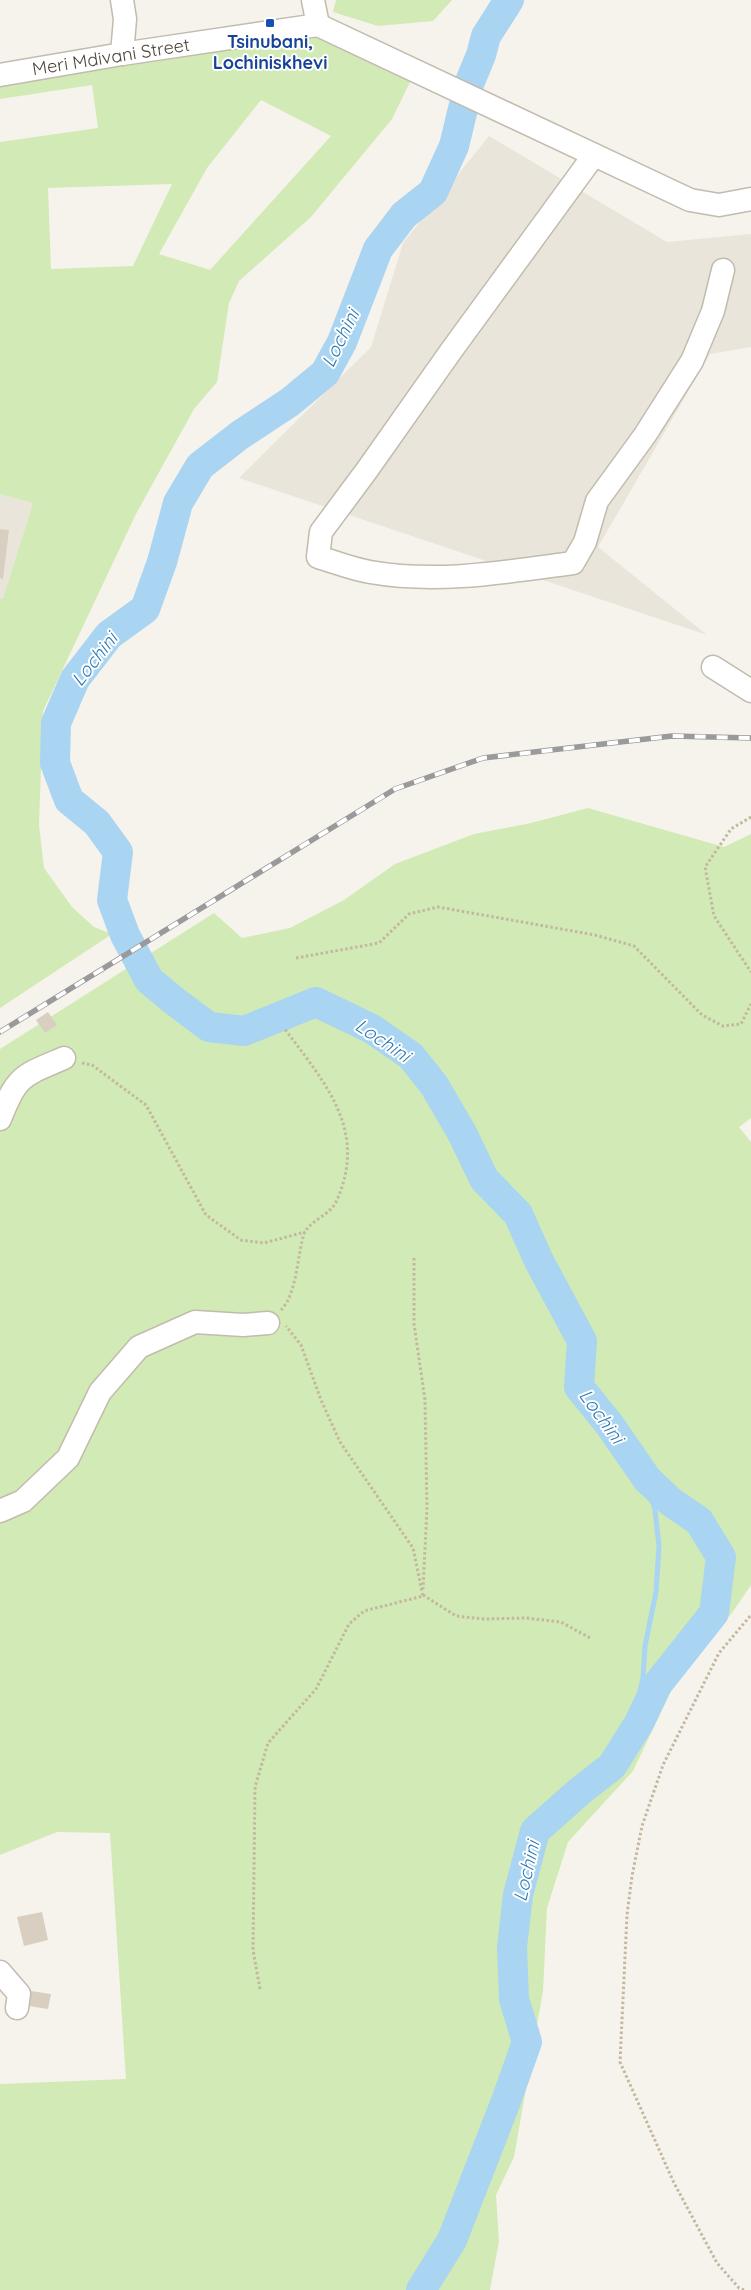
<svg xmlns="http://www.w3.org/2000/svg" width="751" height="2290" viewBox="0 0 751 2290" font-family="Quicksand,sans-serif">
<style>
.residential{fill:#eae5da}
.green{fill:#d2eab5;fill-rule:evenodd}
.lines{fill:none;stroke-linecap:round;stroke-linejoin:round}
.stream{stroke:#a9d4f2;stroke-width:5}
.river{stroke:#a9d4f2;stroke-width:30}
.building{fill:#d8cfc1}
.minor-casing{stroke:#c2bbae;stroke-width:25}
.path{stroke:#c4b79f;stroke-width:3;stroke-dasharray:2.5 2.5;stroke-linecap:butt}
.minor{stroke:#fff;stroke-width:22}
.rail-casing{stroke:#9a9a9a;stroke-width:5.5}
.rail{stroke:#fff;stroke-width:4;stroke-dasharray:11;stroke-linecap:butt}
.transit-dot{fill:#1a4fb4;stroke:#fff;stroke-width:2}
.labels{text-anchor:middle;stroke-width:4;stroke-linejoin:round;paint-order:stroke}
.transit-label{font-size:18px;font-weight:bold;fill:#164399;stroke:#fff}
.street-label{font-size:18px;fill:#4b4439;stroke:#fff}
.water-label{font-size:19px;font-style:italic;fill:#2e7ab2;stroke:#fff}
</style>
<rect width="100%" height="100%" fill="#f6f3ec"/>
<!-- residential -->
<g class="residential">
<polygon points="489,136 667,242 751,234 751,347 710,354 598,547 707,635 239,478 371,347 403,243"/>
<polygon points="0,494 33,503 3,598 0,599"/>
</g>
<!-- green -->
<g class="green">
<polygon points="336,0 452,0 433,21 378,26 333,12"/>
<path d="M 316,34 L 410,82 L 392,119 L 311,217 L 239,281 L 229,303 L 217,382 L 194,409 L 136,514 L 43,711 L 39,825 L 44,868 L 72,907 L 94,927 L 112,934 L 0,1008 L 0,599 L 3,598 L 33,503 L 0,494 L 0,142 L 98,128 L 92,85 L 0,99 L 0,86 ZM 261,100 L 331,136 L 210,270 L 159,254 L 207,168 ZM 172,184 L 133,266 L 51,269 L 48,188 Z"/>
<polygon points="588,808 724,847 751,834 751,1118 739,1127 751,1142 751,1585 732,1613 684,1664 633,1771 568,1842 547,1908 543,1991 514,2157 496,2195 499,2241 490,2290 0,2290 0,2084 126,2079 110,1833 57,1832 0,1855 0,1049 214,913 242,938 290,928 344,900 395,864 474,834 531,823"/>
</g>
<g class="lines">
<!-- stream -->
<polyline class="stream" points="639,1723 638,1700 643,1678 645,1646 656,1592 659,1546 655,1510 647,1479"/>
<!-- river -->
<polyline class="river" points="421,2290 452,2240 506,2101 527,2042 514,1999 512,1947 518,1895 535,1831 580,1791 612,1766 639,1723 657,1685 714,1613 721,1557 699,1521 671,1502 647,1479 609,1424 579,1387 582,1341 539,1261 518,1214 484,1179 462,1133 434,1085 411,1056 372,1029 316,1002 244,1031 209,1027 173,1000 149,980 125,935 112,900 118,852 97,823 69,800 55,763 56,723 75,679 109,635 145,609 162,562 178,503 200,466 240,435 290,402 325,373 342,342 378,249 404,215 433,192 454,146 469,84 481,55 486,36 509,0"/>
</g>
<!-- building -->
<g class="building">
<polygon points="0,529 9,530 3,579 0,578"/>
<polygon points="48,1012 57,1025 45,1033 36,1020"/>
<polygon points="42,1912 48,1940 24,1946 17,1917"/>
<polygon points="31,1991 51,1994 48,2009 29,2006"/>
</g>
<g class="lines">
<defs>
<g id="minor">
<polyline points="313,0 318,25"/>
<polyline points="122,54 125,19 122,0"/>
<polyline points="0,75 122,54 318,25 690,200 719,205 751,199"/>
<path d="M 594,155 L 451,351 L 367,470 L 321,532 L 318,557 C 335,562 352,569 370,572 C 438,584 506,572 573,563 L 585,542 L 597,501 L 645,435 L 692,361 L 713,311 L 723,270"/>
<polyline points="713,667 751,691"/>
<path d="M 0,1119 C 17,1075 22,1076 64,1058"/>
<polyline points="0,1511 23,1501 68,1458 100,1392 139,1347 195,1322 243,1325 268,1323"/>
<polyline points="0,1972 19,1994 17,2008"/>
</g>
</defs>
<!-- minor casing -->
<use href="#minor" class="minor-casing"/>
<!-- path -->
<g class="path">
<polyline points="751,817 731,829 705,867 714,916 751,972"/>
<polyline points="296,958 379,943 409,914 438,907 595,935 634,946 702,1015 723,1026 741,1024 751,1004"/>
<polyline points="82,1063 92,1065 146,1105 206,1215 241,1240 264,1243 305,1232"/>
<polyline points="414,1258 414,1324 425,1400 427,1509 423,1589"/>
<path d="M 281,1310 C 297,1294 297,1256 304,1234 C 309,1221 330,1215 336,1202 C 369,1131 325,1083 284,1028"/>
<polyline points="423,1595 456,1616 484,1619 526,1618 561,1622 592,1639"/>
<polyline points="260,1989 253,1950 255,1787 268,1743 316,1689 349,1624 364,1611 423,1596 413,1548 340,1442 321,1400 301,1345 286,1326"/>
<polyline points="744,2290 739,2288 717,2263 674,2183 620,2062 627,1915 632,1876 642,1826 663,1765 719,1653 751,1615"/>
</g>
<!-- minor -->
<use href="#minor" class="minor"/>
<defs>
<polyline id="rail" points="0,1032 395,789 483,758 672,736 751,738"/>
</defs>
<!-- rail casing -->
<use href="#rail" class="rail-casing"/>
<!-- rail -->
<use href="#rail" class="rail"/>
</g>
<!-- markers -->
<rect class="transit-dot" x="265" y="18" width="10" height="10" rx="2.5"/>
<g class="labels">
<!-- transit labels -->
<g class="transit-label">
<text x="270" y="48">Tsinubani,<tspan x="270" dy="21">Lochiniskhevi</tspan></text>
</g>
<!-- street labels -->
<g class="street-label">
<text transform="translate(111 57) rotate(-9)" y="6">Meri Mdivani Street</text>
</g>
<!-- water labels -->
<g class="water-label">
<text transform="translate(340 338) rotate(-64)" y="7">Lochini</text>
<text transform="translate(94 659) rotate(-52)" y="7">Lochini</text>
<text transform="translate(383 1040) rotate(34)" y="7">Lochini</text>
<text transform="translate(602 1416) rotate(54)" y="7">Lochini</text>
<text transform="translate(526 1871) rotate(-77)" y="7">Lochini</text>
</g>
</g>
</svg>
